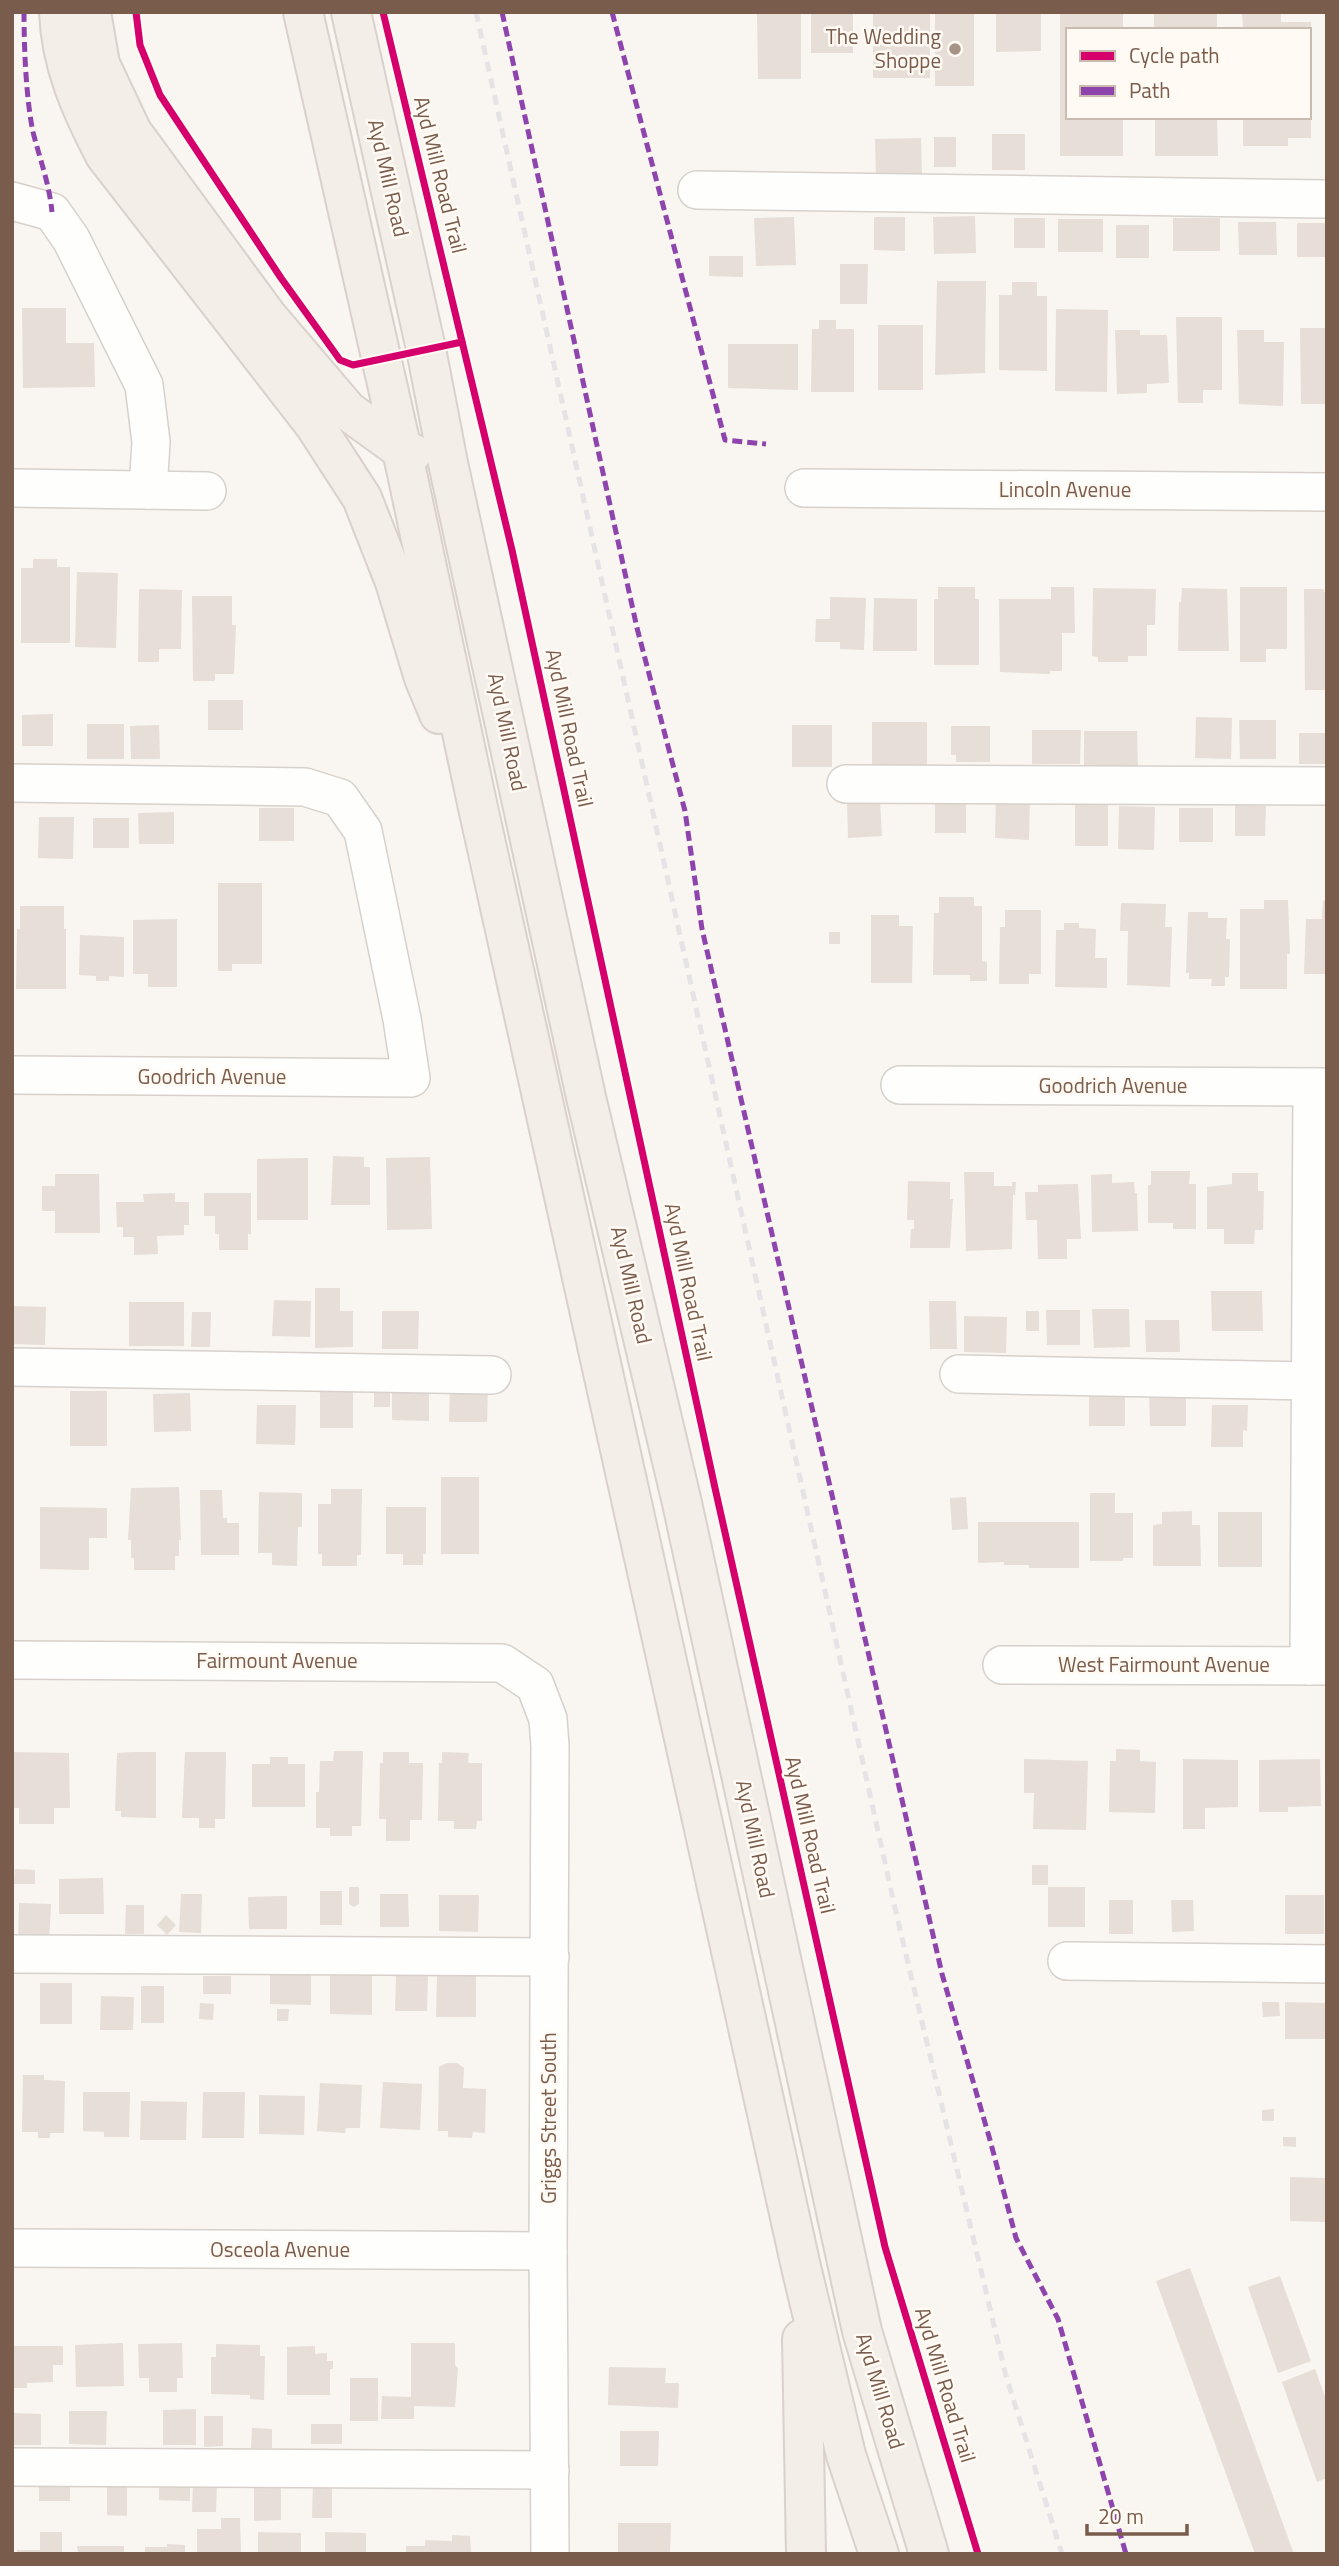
<svg xmlns="http://www.w3.org/2000/svg" width="1339" height="2566" viewBox="0 0 1339 2566" font-family="'Titillium Web',sans-serif">
<style>
.building{fill:#e6ded7}
.lines{fill:none;stroke-linecap:round;stroke-linejoin:round}
.minor-casing{stroke:#d7d1cb;stroke-width:40}
.major-casing{stroke:#dad1cc;stroke-width:42}
.minor{stroke:#fefefd;stroke-width:37}
.major{stroke:#f3eee8;stroke-width:38}
.rail{stroke:#e6e3e7;stroke-width:5;stroke-dasharray:10 7;stroke-linecap:butt}
.quiet{stroke:#8e44ad;stroke-width:5;stroke-dasharray:10 5;stroke-linecap:butt}
.cycleway-casing{stroke:#fffaf3;stroke-width:11}
.cycleway{stroke:#d6006c;stroke-width:7}
.poi-dot{fill:#a69286;stroke:#fffaf3;stroke-width:2.5}
.labels{text-anchor:middle;stroke-width:5;stroke-linejoin:round;paint-order:stroke}
.poi-label{font-size:21px;fill:#7a5c4d;stroke:#fffaf3;text-anchor:end}
.street-label{font-size:21px;fill:#7a5c4d;stroke:#fffaf3}
</style>
<rect width="100%" height="100%" fill="#f9f5f0"/>
<!-- building -->
<g class="building">
<polygon points="757,12 801,12 801,79 758,79"/>
<rect x="811" y="12" width="42" height="41"/>
<rect x="873" y="12" width="57" height="66"/>
<rect x="935" y="12" width="39" height="74"/>
<polygon points="996,12 1041,12 1041,51 996,52"/>
<polygon points="1060,12 1123,12 1123,30 1068,30 1068,117 1123,117 1123,156 1060,156"/>
<rect x="1154" y="12" width="63" height="18"/>
<polygon points="1242,12 1281,12 1281,22 1311,22 1311,30 1243,30"/>
<polygon points="1155,117 1217,117 1218,156 1155,156"/>
<polygon points="1243,117 1311,117 1311,138 1288,138 1288,146 1243,146"/>
<rect x="992" y="134" width="33" height="36"/>
<rect x="934" y="137" width="22" height="30"/>
<polygon points="921,138 922,176 876,177 875,139"/>
<polygon points="975,216 976,253 934,254 933,217"/>
<polygon points="794,217 796,265 756,266 754,218"/>
<polygon points="874,217 905,217 905,251 874,250"/>
<rect x="1014" y="218" width="31" height="30"/>
<rect x="1173" y="218" width="47" height="33"/>
<rect x="1058" y="219" width="45" height="33"/>
<polygon points="1238,222 1276,222 1277,255 1239,255"/>
<rect x="1297" y="223" width="30" height="34"/>
<rect x="1116" y="225" width="33" height="33"/>
<polygon points="709,256 743,256 743,277 709,276"/>
<polygon points="840,264 868,264 867,304 840,304"/>
<polygon points="937,281 986,281 985,373 935,375"/>
<polygon points="1012,282 1037,282 1037,296 1047,296 1047,371 999,370 999,295 1012,295"/>
<polygon points="22,308 66,308 66,343 94,343 95,387 23,388"/>
<polygon points="1056,309 1108,310 1107,392 1055,391"/>
<polygon points="1176,317 1222,317 1222,390 1203,390 1203,403 1178,403"/>
<polygon points="819,320 836,320 836,329 854,329 854,392 811,392 812,329 819,329"/>
<rect x="878" y="325" width="45" height="65"/>
<polygon points="1300,328 1327,328 1327,404 1301,404"/>
<polygon points="1115,330 1140,330 1140,335 1167,335 1169,383 1147,384 1147,393 1117,394"/>
<polygon points="1237,330 1264,330 1264,342 1284,342 1283,406 1239,404"/>
<polygon points="728,344 798,344 798,390 728,388"/>
<polygon points="33,559 57,559 57,567 70,567 70,643 21,643 21,568 33,568"/>
<polygon points="77,572 118,573 116,648 75,647"/>
<polygon points="938,587 975,587 975,599 979,599 979,665 934,665 934,599 938,599"/>
<polygon points="1051,587 1074,587 1075,633 1062,633 1062,671 1050,671 1050,674 1000,672 999,599 1051,599"/>
<polygon points="1240,587 1287,587 1287,649 1266,649 1266,662 1240,662"/>
<polygon points="1093,588 1156,589 1155,625 1147,625 1147,656 1128,656 1128,662 1098,662 1098,657 1092,656"/>
<polygon points="1182,588 1227,589 1229,651 1178,651 1179,602 1181,602"/>
<polygon points="139,589 182,590 181,649 159,649 159,662 138,662"/>
<polygon points="1304,589 1324,589 1324,592 1327,592 1327,690 1305,690"/>
<polygon points="192,596 232,596 232,625 236,625 234,674 215,674 215,681 193,681"/>
<polygon points="830,597 866,598 864,650 840,649 840,642 815,642 816,619 830,619"/>
<polygon points="874,598 917,599 917,651 873,651"/>
<rect x="208" y="700" width="35" height="30"/>
<polygon points="53,714 53,746 22,746 22,715"/>
<polygon points="1196,717 1232,718 1231,759 1195,758"/>
<polygon points="1239,720 1276,720 1276,759 1240,759"/>
<rect x="872" y="722" width="55" height="43"/>
<rect x="87" y="724" width="37" height="35"/>
<polygon points="159,725 160,759 131,759 130,726"/>
<rect x="792" y="725" width="40" height="42"/>
<polygon points="951,726 990,726 990,762 956,762 956,755 951,755"/>
<polygon points="1032,730 1081,730 1080,764 1032,764"/>
<polygon points="1084,731 1137,731 1138,769 1084,769"/>
<rect x="1299" y="733" width="28" height="31"/>
<polygon points="935,794 966,795 966,833 935,833"/>
<polygon points="996,796 1030,797 1029,840 995,838"/>
<polygon points="880,800 882,836 848,838 847,802"/>
<rect x="1075" y="802" width="33" height="44"/>
<polygon points="1235,805 1266,806 1265,836 1235,836"/>
<polygon points="1119,806 1155,807 1154,850 1118,849"/>
<rect x="259" y="808" width="35" height="33"/>
<rect x="1179" y="808" width="34" height="34"/>
<polygon points="174,812 174,844 139,844 138,813"/>
<polygon points="39,817 74,817 73,859 38,858"/>
<rect x="93" y="818" width="36" height="30"/>
<polygon points="218,883 262,883 262,964 232,964 232,971 218,971"/>
<polygon points="939,897 974,897 974,906 982,906 982,961 987,962 987,981 970,981 970,975 933,975 934,913 939,913"/>
<polygon points="1264,900 1288,900 1290,954 1287,954 1287,989 1240,989 1240,909 1264,909"/>
<polygon points="1323,900 1327,901 1327,974 1304,974 1306,919 1322,919"/>
<polygon points="1121,903 1166,904 1165,927 1172,927 1170,987 1127,985 1128,931 1120,931"/>
<polygon points="20,906 64,906 64,929 66,929 66,989 16,989 17,929 20,929"/>
<polygon points="1005,910 1041,910 1041,974 1029,974 1029,984 999,984 1000,927 1005,927"/>
<polygon points="1188,912 1208,912 1208,918 1227,918 1226,939 1230,939 1229,977 1225,977 1225,986 1211,986 1212,979 1189,979 1189,973 1186,973"/>
<polygon points="871,915 899,915 899,926 913,926 912,983 871,983"/>
<polygon points="177,919 177,987 148,987 148,974 133,974 133,920"/>
<polygon points="1064,923 1079,923 1079,928 1096,929 1095,958 1107,958 1107,988 1055,987 1056,930 1064,930"/>
<rect x="829" y="932" width="11" height="12"/>
<polygon points="80,935 124,937 124,977 109,976 109,981 96,981 96,976 79,975"/>
<polygon points="333,1156 364,1157 364,1167 370,1167 370,1205 331,1205"/>
<polygon points="430,1157 432,1229 387,1230 386,1158"/>
<polygon points="308,1158 308,1220 257,1220 257,1159"/>
<polygon points="1151,1171 1190,1171 1189,1184 1196,1184 1196,1229 1173,1229 1173,1223 1148,1223 1148,1185 1151,1185"/>
<polygon points="964,1172 994,1172 994,1186 1012,1186 1012,1182 1016,1182 1015,1195 1013,1195 1012,1249 966,1251"/>
<polygon points="1232,1173 1258,1173 1258,1191 1264,1191 1263,1230 1255,1230 1254,1244 1224,1244 1224,1229 1207,1229 1207,1187 1232,1184"/>
<polygon points="55,1174 99,1174 100,1233 55,1233 55,1211 42,1211 42,1186 55,1186"/>
<polygon points="1112,1174 1112,1183 1134,1182 1135,1193 1137,1193 1138,1231 1092,1232 1091,1175"/>
<polygon points="908,1181 950,1182 950,1199 953,1199 950,1248 910,1248 911,1229 914,1229 914,1220 907,1220"/>
<polygon points="1078,1184 1081,1239 1067,1239 1067,1259 1038,1259 1037,1220 1026,1220 1025,1192 1038,1192 1038,1185"/>
<polygon points="175,1193 175,1202 189,1202 189,1225 184,1225 184,1235 157,1236 158,1254 134,1255 134,1237 123,1237 123,1227 117,1227 116,1202 144,1202 143,1194"/>
<polygon points="204,1193 251,1193 251,1234 248,1234 248,1250 219,1250 219,1234 215,1234 215,1216 204,1216"/>
<polygon points="315,1288 340,1288 340,1311 353,1311 353,1347 315,1348"/>
<polygon points="1211,1291 1262,1291 1263,1331 1212,1331"/>
<polygon points="274,1300 311,1301 310,1337 272,1336"/>
<polygon points="929,1301 956,1301 957,1349 930,1349"/>
<rect x="129" y="1302" width="55" height="44"/>
<polygon points="12,1306 46,1307 45,1345 12,1344"/>
<polygon points="1092,1309 1129,1309 1130,1347 1094,1348"/>
<polygon points="1046,1310 1080,1310 1080,1345 1047,1345"/>
<polygon points="382,1311 419,1311 418,1349 382,1349"/>
<rect x="1026" y="1311" width="13" height="20"/>
<polygon points="192,1312 211,1312 210,1347 191,1347"/>
<polygon points="964,1316 1007,1317 1006,1353 964,1352"/>
<polygon points="1145,1320 1179,1320 1180,1352 1146,1352"/>
<polygon points="392,1385 429,1385 429,1421 392,1420"/>
<polygon points="450,1385 488,1386 487,1422 449,1422"/>
<rect x="70" y="1391" width="37" height="55"/>
<rect x="320" y="1391" width="33" height="37"/>
<rect x="374" y="1391" width="16" height="16"/>
<polygon points="1089,1392 1125,1393 1125,1426 1089,1426"/>
<polygon points="190,1393 191,1431 154,1432 153,1394"/>
<polygon points="1149,1393 1186,1393 1186,1426 1150,1426"/>
<polygon points="257,1405 296,1405 295,1445 256,1444"/>
<polygon points="1212,1405 1248,1405 1247,1431 1243,1430 1243,1447 1211,1447"/>
<rect x="441" y="1477" width="38" height="77"/>
<polygon points="179,1487 181,1540 179,1540 179,1556 175,1556 175,1570 134,1570 134,1558 131,1558 131,1540 128,1540 131,1488"/>
<polygon points="331,1489 362,1489 361,1555 357,1555 357,1566 322,1566 322,1554 318,1554 318,1504 331,1504"/>
<polygon points="200,1490 222,1490 223,1518 227,1518 227,1523 239,1523 239,1555 201,1555"/>
<polygon points="259,1492 302,1493 302,1527 298,1527 297,1566 272,1565 272,1553 258,1553"/>
<polygon points="1090,1493 1115,1493 1115,1513 1133,1513 1133,1558 1123,1558 1123,1561 1090,1561"/>
<polygon points="966,1497 968,1529 952,1530 950,1498"/>
<polygon points="40,1507 107,1508 107,1538 89,1538 89,1570 40,1569"/>
<polygon points="386,1507 426,1507 426,1554 423,1554 423,1565 403,1565 403,1554 386,1554"/>
<polygon points="1192,1511 1192,1525 1200,1525 1201,1566 1153,1566 1153,1525 1162,1524 1162,1512"/>
<rect x="1218" y="1512" width="44" height="55"/>
<polygon points="978,1522 1079,1522 1079,1568 1029,1568 1029,1565 1004,1565 1004,1562 978,1563"/>
<polygon points="1116,1749 1140,1750 1140,1761 1156,1762 1155,1813 1109,1812 1110,1761 1116,1761"/>
<polygon points="334,1751 363,1751 361,1826 352,1826 352,1836 330,1836 330,1828 316,1828 316,1792 319,1792 320,1761 333,1761"/>
<polygon points="12,1752 69,1753 70,1808 54,1808 54,1824 19,1824 19,1808 12,1808"/>
<polygon points="133,1752 156,1752 156,1818 121,1817 121,1811 115,1811 117,1753"/>
<polygon points="185,1752 226,1752 225,1819 215,1819 215,1828 199,1828 199,1818 182,1818"/>
<polygon points="383,1752 409,1752 409,1763 423,1763 422,1820 410,1820 410,1841 386,1841 386,1819 379,1819 380,1763 383,1763"/>
<polygon points="442,1752 469,1753 468,1763 482,1763 482,1821 477,1821 476,1829 454,1829 454,1821 438,1821 439,1763 442,1763"/>
<polygon points="270,1757 288,1757 288,1764 305,1764 305,1807 252,1807 252,1764 270,1764"/>
<polygon points="1024,1759 1088,1761 1086,1830 1033,1829 1034,1793 1024,1793"/>
<polygon points="1183,1759 1238,1760 1238,1807 1205,1808 1205,1829 1183,1829"/>
<polygon points="1320,1759 1321,1806 1288,1807 1288,1812 1259,1812 1259,1760"/>
<rect x="1032" y="1865" width="16" height="20"/>
<polygon points="15,1869 35,1870 35,1884 14,1884"/>
<polygon points="103,1878 104,1914 59,1914 59,1879"/>
<polygon points="349,1887 359,1887 359,1904 354,1907 349,1904"/>
<rect x="1048" y="1887" width="37" height="40"/>
<rect x="320" y="1891" width="22" height="34"/>
<polygon points="181,1894 202,1894 201,1933 179,1932"/>
<polygon points="380,1894 408,1894 409,1927 380,1927"/>
<polygon points="439,1895 479,1895 478,1932 439,1931"/>
<rect x="1285" y="1895" width="39" height="39"/>
<polygon points="287,1896 287,1929 249,1929 248,1897"/>
<rect x="1109" y="1900" width="24" height="34"/>
<polygon points="1171,1900 1193,1900 1194,1931 1172,1932"/>
<polygon points="19,1903 51,1904 49,1943 18,1942"/>
<polygon points="126,1905 144,1905 144,1934 125,1934"/>
<polygon points="166,1915 176,1925 167,1935 157,1925"/>
<polygon points="270,1970 311,1971 311,2005 270,2004"/>
<polygon points="330,1975 372,1976 372,2015 330,2014"/>
<rect x="203" y="1976" width="28" height="18"/>
<polygon points="396,1976 428,1976 427,2011 395,2011"/>
<polygon points="437,1976 476,1976 476,2017 436,2017"/>
<rect x="40" y="1983" width="32" height="41"/>
<rect x="141" y="1986" width="23" height="37"/>
<polygon points="101,1996 134,1997 133,2030 100,2030"/>
<polygon points="1262,2002 1279,2002 1280,2016 1263,2017"/>
<polygon points="1285,2002 1327,2003 1327,2039 1285,2039"/>
<polygon points="200,2003 214,2004 213,2020 199,2019"/>
<polygon points="277,2009 289,2009 288,2021 277,2021"/>
<polygon points="447,2063 457,2063 464,2068 463,2088 486,2089 485,2133 473,2132 472,2138 448,2137 448,2131 438,2131 439,2067"/>
<polygon points="23,2075 44,2075 44,2080 65,2081 64,2133 50,2133 50,2138 38,2138 38,2132 22,2132"/>
<polygon points="383,2082 422,2084 420,2130 380,2128"/>
<polygon points="320,2083 362,2085 360,2128 346,2128 345,2133 317,2131"/>
<polygon points="83,2092 130,2092 129,2137 104,2137 104,2132 83,2131"/>
<polygon points="203,2092 245,2092 244,2138 202,2138"/>
<polygon points="259,2095 305,2096 304,2135 259,2134"/>
<polygon points="141,2101 187,2102 186,2140 140,2140"/>
<polygon points="1274,2109 1274,2121 1262,2121 1262,2110"/>
<polygon points="1283,2137 1296,2137 1296,2147 1283,2146"/>
<polygon points="1290,2177 1327,2178 1327,2222 1290,2221"/>
<polygon points="1190,2268 1294,2554 1255,2554 1156,2281"/>
<polygon points="1280,2276 1311,2361 1278,2373 1248,2287"/>
<polygon points="123,2343 124,2386 76,2387 75,2345"/>
<polygon points="182,2343 183,2378 177,2378 177,2392 149,2392 149,2378 139,2378 138,2344"/>
<polygon points="411,2343 455,2343 455,2365 458,2368 455,2407 414,2406 414,2419 381,2419 382,2396 411,2397"/>
<polygon points="216,2344 260,2345 260,2356 265,2356 264,2400 250,2399 250,2395 211,2394 211,2357 216,2357"/>
<polygon points="12,2346 63,2346 63,2365 53,2365 53,2382 27,2383 27,2388 12,2388"/>
<polygon points="315,2346 315,2354 327,2353 327,2361 333,2361 333,2369 330,2369 330,2395 287,2395 287,2347"/>
<polygon points="609,2367 666,2368 665,2383 679,2383 678,2408 608,2405"/>
<polygon points="1315,2369 1327,2402 1327,2478 1317,2482 1282,2382"/>
<rect x="350" y="2378" width="28" height="43"/>
<polygon points="196,2409 196,2445 163,2445 163,2410"/>
<polygon points="69,2411 107,2411 106,2445 69,2444"/>
<polygon points="12,2413 41,2414 41,2445 12,2445"/>
<polygon points="204,2416 223,2416 223,2446 204,2447"/>
<rect x="311" y="2424" width="31" height="20"/>
<polygon points="252,2428 272,2429 272,2448 251,2448"/>
<polygon points="620,2431 659,2431 658,2466 620,2466"/>
<polygon points="159,2480 190,2481 190,2501 159,2500"/>
<polygon points="39,2481 70,2482 70,2501 39,2501"/>
<polygon points="193,2482 217,2483 216,2512 192,2512"/>
<polygon points="313,2482 332,2483 332,2518 312,2518"/>
<polygon points="107,2485 127,2485 127,2516 107,2515"/>
<polygon points="254,2488 281,2488 281,2520 254,2521"/>
<polygon points="221,2518 240,2518 241,2554 197,2554 197,2529 221,2529"/>
<polygon points="618,2523 671,2523 670,2554 618,2554"/>
<polygon points="40,2532 62,2532 62,2554 17,2554 17,2550 40,2550"/>
<polygon points="258,2532 301,2533 301,2554 258,2554"/>
<polygon points="325,2532 366,2533 366,2554 325,2554"/>
<polygon points="452,2535 470,2536 471,2554 406,2554 406,2546 425,2546 425,2540 452,2541"/>
<polygon points="167,2544 185,2545 185,2554 145,2554 145,2547 167,2547"/>
<polygon points="77,2546 124,2546 124,2554 78,2554"/>
</g>
<g class="lines">
<defs>
<g id="minor">
<polyline points="697,190 1327,199"/>
<polyline points="12,201 52,212 71,239 144,385 151,442 148,490"/>
<polyline points="12,488 207,491"/>
<polyline points="804,488 1327,492"/>
<polyline points="12,783 305,787 340,798 363,831 402,1019 411,1078 12,1075"/>
<polyline points="846,784 1327,786"/>
<polyline points="900,1085 1327,1087"/>
<polyline points="12,1367 492,1375"/>
<polyline points="959,1374 1311,1381"/>
<polyline points="12,1660 502,1663 535,1685 548,1719 550,1746 548,2251 550,2554"/>
<polyline points="1002,1665 1327,1666"/>
<polyline points="1309,1666 1312,1087"/>
<polyline points="12,1954 550,1957"/>
<polyline points="1067,1961 1327,1964"/>
<polyline points="12,2248 548,2251"/>
<polyline points="12,2467 550,2470"/>
</g>
<g id="major">
<path d="M 59,12 C 61,65 81,109 105,155 L 314,424 L 362,498 L 395,582 L 424,678 L 439,714"/>
<polyline points="91,12 100,64 132,132 267,316 348,411 402,450 412,453"/>
<polyline points="303,12 402,450 477,803 801,2267 846,2455 879,2554"/>
<polyline points="351,12 426,349 448,463 586,1097 682,1503 862,2331 929,2554"/>
<polyline points="802,2339 806,2554"/>
</g>
</defs>
<!-- minor casing -->
<use href="#minor" class="minor-casing"/>
<!-- major casing -->
<use href="#major" class="major-casing"/>
<!-- minor -->
<use href="#minor" class="minor"/>
<!-- major -->
<use href="#major" class="major"/>
<!-- rail -->
<polyline class="rail" points="476,12 895,1908 1006,2376 1062,2554"/>
<!-- quiet -->
<g class="quiet">
<path d="M 24,12 C 24,48 26,98 33,132 C 40,160 49,182 52,212"/>
<polyline points="502,12 637,628 685,811 702,929 942,1974 990,2140 1016,2238 1058,2319 1126,2554"/>
<polyline points="612,12 725,440 766,444"/>
</g>
<defs>
<g id="cycleway">
<polyline points="136,12 140,45 160,95 281,278 340,360 353,365 462,342"/>
<polyline points="383,12 512,550 715,1488 885,2247 978,2554"/>
</g>
</defs>
<!-- cycleway casing -->
<use href="#cycleway" class="cycleway-casing"/>
<!-- cycleway -->
<use href="#cycleway" class="cycleway"/>
</g>
<!-- markers -->
<circle class="poi-dot" cx="955" cy="49" r="7"/>
<g class="labels">
<!-- poi labels -->
<g class="poi-label">
<text x="941" y="44">The Wedding<tspan x="941" dy="24">Shoppe</tspan></text>
</g>
<!-- street labels -->
<g class="street-label">
<text transform="translate(440 175) rotate(76)" y="7">Ayd Mill Road Trail</text>
<text transform="translate(388 178) rotate(77)" y="7">Ayd Mill Road</text>
<text x="1065" y="497">Lincoln Avenue</text>
<text transform="translate(569 728) rotate(78)" y="7">Ayd Mill Road Trail</text>
<text transform="translate(507 732) rotate(78)" y="7">Ayd Mill Road</text>
<text x="212" y="1084">Goodrich Avenue</text>
<text x="1113" y="1093">Goodrich Avenue</text>
<text transform="translate(688 1282) rotate(78)" y="7">Ayd Mill Road Trail</text>
<text transform="translate(631 1285) rotate(77)" y="7">Ayd Mill Road</text>
<text x="277" y="1668">Fairmount Avenue</text>
<text x="1164" y="1672">West Fairmount Avenue</text>
<text transform="translate(810 1835) rotate(77)" y="7">Ayd Mill Road Trail</text>
<text transform="translate(755 1839) rotate(78)" y="7">Ayd Mill Road</text>
<text transform="translate(549 2118) rotate(-90)" y="7">Griggs Street South</text>
<text x="280" y="2257">Osceola Avenue</text>
<text transform="translate(945 2385) rotate(73)" y="7">Ayd Mill Road Trail</text>
<text transform="translate(880 2391) rotate(73)" y="7">Ayd Mill Road</text>
</g>
</g>
<!-- border -->
<rect width="1339" height="2566" fill="none" stroke="#7a5c4d" stroke-width="28"/>
<!-- legend -->
<rect x="1066" y="28" width="245" height="91" fill="#fffaf3" stroke="#cabbb1" stroke-width="2"/>
<rect x="1080" y="51" width="35" height="10" fill="#d6006c" stroke="#cabbb1" stroke-width="2"/>
<text x="1129" y="63" font-size="21" fill="#7a5c4d">Cycle path</text>
<rect x="1080" y="86" width="35" height="10" fill="#8e44ad" stroke="#cabbb1" stroke-width="2"/>
<text x="1129" y="98" font-size="21" fill="#7a5c4d">Path</text>
<!-- scale -->
<path d="M1087 2524v10h100v-10" fill="none" stroke="#7a5c4d" stroke-width="3.5"/>
<text x="1098" y="2524" font-size="21" fill="#7a5c4d" stroke="#fffaf3" stroke-width="5" paint-order="stroke">20 m</text>
</svg>
